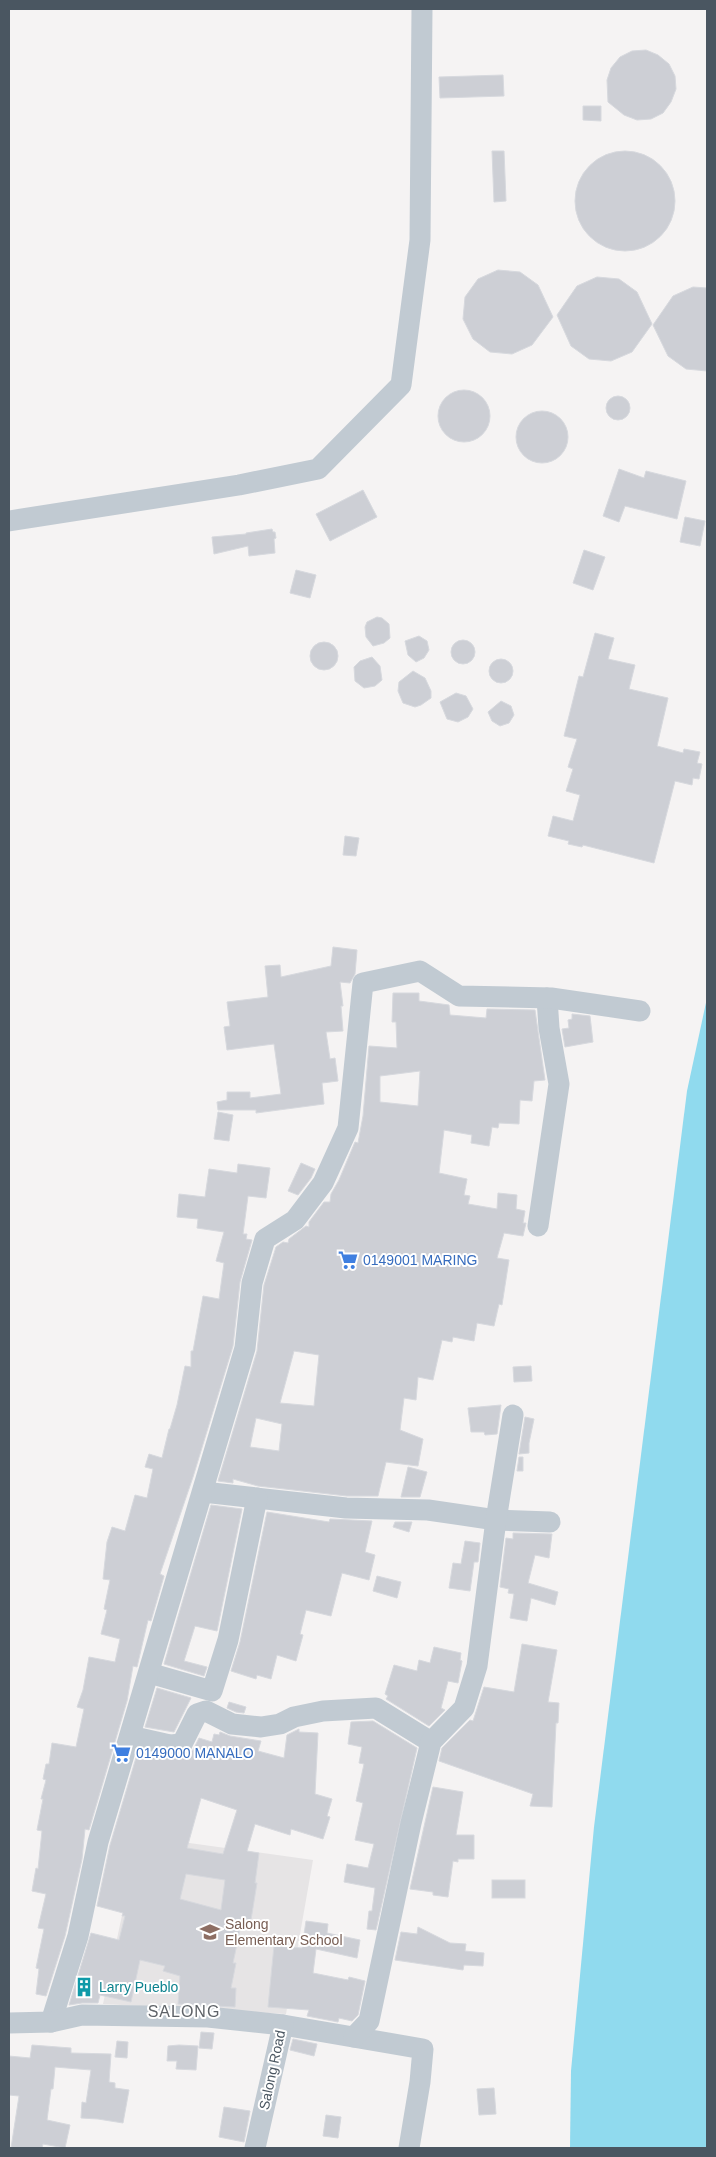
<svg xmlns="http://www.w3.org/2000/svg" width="716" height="2157" viewBox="0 0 716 2157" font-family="Helvetica,sans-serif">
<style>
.education{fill:#e6e4e5}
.water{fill:#90daee}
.building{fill:#cdcfd5;stroke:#d7d9de;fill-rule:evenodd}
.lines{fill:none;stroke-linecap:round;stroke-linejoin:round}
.minor{stroke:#c1cad2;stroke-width:21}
.labels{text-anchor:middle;stroke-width:4;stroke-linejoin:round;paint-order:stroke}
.shop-label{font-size:14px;fill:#366cbe;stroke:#fff;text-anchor:start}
.education-label{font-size:14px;fill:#785e54;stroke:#fff;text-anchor:start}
.culture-label{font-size:14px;fill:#0d838f;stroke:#fff;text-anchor:start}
.street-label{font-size:14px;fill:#4a5661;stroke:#fff}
.quarter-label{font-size:16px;letter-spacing:1px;fill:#5f6368;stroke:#fff}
</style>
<rect width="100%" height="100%" fill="#f5f3f3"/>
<!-- education -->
<polygon class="education" points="139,1836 313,1860 286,2014 103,2004"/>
<!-- water -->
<polygon class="water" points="707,998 707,2148 570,2148 571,2071 594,1827 687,1091"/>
<!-- building -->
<g class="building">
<polygon points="646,50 658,55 669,64 675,76 676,89 671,102 663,113 651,119 637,120 624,115 608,102 607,80 611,68 620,57 632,51"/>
<polygon points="503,75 504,96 440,98 439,77"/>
<polygon points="583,106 601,106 601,121 583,120"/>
<polygon points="492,151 504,151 506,201 494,202"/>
<circle cx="625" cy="201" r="50"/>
<polygon points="498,270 520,272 538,285 553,317 532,345 512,354 490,352 473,339 463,319 465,297 478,279"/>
<polygon points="597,277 619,279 637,292 652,324 632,352 611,361 589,359 571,346 557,315 577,286"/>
<polygon points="693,287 707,288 707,371 686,369 668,356 653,325 673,296"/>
<circle cx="464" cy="416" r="26"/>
<circle cx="618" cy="408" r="12"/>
<circle cx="542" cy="437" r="26"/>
<polygon points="619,469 644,478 646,471 686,481 677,519 625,506 619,522 603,516"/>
<polygon points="363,490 377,517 330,541 316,514"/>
<polygon points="685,517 705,521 700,546 680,542"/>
<polygon points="272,529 273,532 275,532 276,538 274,539 275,553 249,556 248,546 214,554 212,537 246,534 246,533"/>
<polygon points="584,550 605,557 593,590 573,583"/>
<polygon points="296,570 316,575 310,598 290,593"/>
<polygon points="377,617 382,618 389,624 390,638 384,643 373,646 366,637 365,627 367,622"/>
<polygon points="595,633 614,638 608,659 635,665 629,689 668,698 657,746 683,753 684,749 700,752 697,763 702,764 699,779 693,778 692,785 675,781 654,863 583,845 582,847 568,844 569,841 548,836 553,816 573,821 580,795 566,791 573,769 568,767 577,739 564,736 579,676 583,677"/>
<polygon points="419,636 427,641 429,650 424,658 416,662 408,655 405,641"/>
<circle cx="463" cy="652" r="12"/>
<circle cx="324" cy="656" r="14"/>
<polygon points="372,657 380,666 382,680 375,686 364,688 355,681 354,667 360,661"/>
<circle cx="501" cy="671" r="12"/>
<polygon points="413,671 425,678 431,691 431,698 421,705 415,707 403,703 398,691 399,682"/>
<polygon points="456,693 466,696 473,709 468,717 458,722 447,719 440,702"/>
<polygon points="501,701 511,706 514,715 509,723 500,726 492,721 488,712"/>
<polygon points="345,836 359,838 356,856 343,855"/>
<polygon points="333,947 357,950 355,974 350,983 340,982 343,1006 341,1006 343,1031 326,1032 330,1059 335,1058 338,1081 322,1083 324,1104 256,1113 256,1110 218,1110 217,1102 227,1100 227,1092 250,1092 250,1098 281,1094 274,1044 227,1050 224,1027 230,1026 227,1002 268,997 265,966 280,965 281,977 331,966"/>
<path d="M 393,993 L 419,993 L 419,1001 L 449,1005 L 450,1015 L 486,1018 L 487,1009 L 535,1010 L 545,1080 L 534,1081 L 532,1101 L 520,1100 L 519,1124 L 499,1123 L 498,1128 L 492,1127 L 489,1146 L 471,1143 L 472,1135 L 444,1130 L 439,1173 L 467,1179 L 464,1195 L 470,1196 L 468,1204 L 497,1209 L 498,1193 L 517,1195 L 516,1209 L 525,1211 L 523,1223 L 526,1223 L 523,1236 L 504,1233 L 497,1258 L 509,1260 L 502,1305 L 499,1304 L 494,1326 L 477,1323 L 474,1341 L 453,1337 L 452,1342 L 442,1340 L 433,1380 L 418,1377 L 416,1400 L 404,1398 L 400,1430 L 423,1439 L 418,1466 L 386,1462 L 378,1496 L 347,1496 L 258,1486 L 233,1479 L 233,1483 L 218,1481 L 257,1351 L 264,1285 L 276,1247 L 283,1242 L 288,1243 L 289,1239 L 306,1226 L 309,1227 L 309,1222 L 324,1202 L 330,1202 L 331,1194 L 339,1180 L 355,1142 L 358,1143 L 363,1116 L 369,1046 L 397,1048 L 396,1022 L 392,1022 ZM 420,1071 L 418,1106 L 380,1102 L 380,1076 ZM 294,1351 L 319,1355 L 314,1406 L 280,1403 ZM 256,1418 L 282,1424 L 279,1451 L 250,1447 Z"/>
<polygon points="572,1014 590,1016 593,1042 565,1047 562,1029 569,1028 568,1020 572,1019"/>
<polygon points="218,1112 233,1115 229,1141 214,1139"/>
<polygon points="301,1163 315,1169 311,1178 298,1195 288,1191"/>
<polygon points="238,1164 270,1168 266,1198 248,1196 243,1234 247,1234 246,1239 252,1240 240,1282 233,1346 193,1477 160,1574 164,1576 151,1621 148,1620 137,1667 133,1666 127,1701 89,1830 85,1829 82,1859 65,1936 46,1996 36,1994 39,1969 36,1968 44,1929 38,1928 46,1894 32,1891 36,1868 38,1869 42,1831 37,1830 43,1799 41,1799 46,1780 43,1779 46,1764 49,1764 52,1743 76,1747 84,1709 77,1707 83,1690 89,1657 115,1662 120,1639 101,1634 107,1610 104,1609 110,1580 103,1579 107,1542 112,1527 125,1531 135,1495 147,1498 153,1469 145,1467 149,1454 162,1458 169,1429 170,1429 177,1405 185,1366 191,1367 191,1351 193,1351 203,1296 219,1299 224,1263 216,1261 224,1232 197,1228 198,1219 177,1217 179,1194 205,1197 209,1169 237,1173"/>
<polygon points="531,1366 532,1381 514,1382 513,1367"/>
<polygon points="501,1405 497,1434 485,1435 484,1432 471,1432 468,1408"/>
<polygon points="525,1417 534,1419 529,1443 529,1453 519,1454"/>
<polygon points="519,1457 523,1457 523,1471 517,1471"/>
<polygon points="408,1467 427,1472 420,1497 401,1497"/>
<polygon points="211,1505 242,1509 217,1631 195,1626 184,1661 207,1667 204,1676 164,1664"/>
<polygon points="267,1512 329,1522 330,1519 372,1521 365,1552 375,1555 369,1580 342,1573 331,1616 306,1610 300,1634 303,1635 296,1661 277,1655 271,1679 257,1675 256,1679 231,1671 240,1642"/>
<polygon points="395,1522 412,1522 409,1532 393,1527"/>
<polygon points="513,1533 552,1534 549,1558 535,1555 528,1583 558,1592 555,1605 531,1598 527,1621 510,1618 514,1594 508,1593 509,1589 500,1587 506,1538 513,1539"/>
<polygon points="465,1541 480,1543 478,1562 474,1562 470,1591 449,1588 453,1563 461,1564"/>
<polygon points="377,1576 401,1582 397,1598 373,1591"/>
<polygon points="522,1644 557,1650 548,1702 559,1703 558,1723 556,1723 552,1807 530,1806 533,1794 439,1761 442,1748 470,1720 473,1721 484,1687 514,1692"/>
<polygon points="434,1647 461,1653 460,1660 462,1661 458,1683 448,1681 441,1708 445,1710 429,1726 386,1699 388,1696 385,1694 394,1665 417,1671 419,1660 430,1663"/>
<polygon points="157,1688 191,1698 174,1732 145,1727"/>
<polygon points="229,1702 246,1707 244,1713 236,1712 227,1708"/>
<polygon points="373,1721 417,1748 376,1930 367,1929 369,1911 372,1911 375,1888 344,1882 347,1864 368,1868 374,1844 355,1840 363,1803 356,1801 364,1764 359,1763 362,1747 348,1744 351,1722"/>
<path d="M 299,1729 L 299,1732 L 318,1733 L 315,1794 L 332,1799 L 327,1816 L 330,1817 L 323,1839 L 291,1829 L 290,1835 L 255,1824 L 247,1851 L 259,1853 L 255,1883 L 257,1883 L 250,1926 L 241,1925 L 233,1963 L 236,1963 L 231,1988 L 236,1988 L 235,2007 L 178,2004 L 180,1976 L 163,1971 L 165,1966 L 140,1960 L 131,2002 L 100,1995 L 98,2003 L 82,2003 L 69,2005 L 91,1933 L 119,1940 L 125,1916 L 122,1916 L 123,1913 L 97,1906 L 110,1845 L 138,1751 L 168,1757 L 184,1756 L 193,1750 L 199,1738 L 212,1742 L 214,1734 L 219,1735 L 220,1732 L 230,1736 L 261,1741 L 258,1751 L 284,1758 L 287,1735 ZM 201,1798 L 237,1810 L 223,1854 L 187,1848 ZM 186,1874 L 225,1880 L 221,1910 L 180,1899 Z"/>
<polygon points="433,1787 463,1792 456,1835 474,1835 474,1859 458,1859 458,1862 453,1861 448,1897 433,1895 433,1892 410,1889"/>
<rect x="492" y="1880" width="33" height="18"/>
<polygon points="306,1921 328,1924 327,1933 360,1940 357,1958 316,1949 313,1973 348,1980 349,1977 365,1981 358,2015 352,2021 339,2018 338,2022 307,2016 309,2010 268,2007 274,1946 302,1948"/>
<polygon points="418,1927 450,1943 466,1944 465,1951 484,1953 483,1966 464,1965 463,1970 395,1960 401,1932 417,1934"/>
<polygon points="201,2032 214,2033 212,2049 199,2048"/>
<polygon points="293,2039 317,2044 314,2056 290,2050"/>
<polygon points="117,2041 128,2042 127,2058 115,2057"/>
<polygon points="32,2045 71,2048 71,2053 111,2054 109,2082 115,2083 115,2088 129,2090 123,2123 98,2119 81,2118 82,2102 86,2103 91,2070 55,2067 53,2089 51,2089 47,2120 70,2125 65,2148 43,2144 42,2148 11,2148 19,2096 9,2095 9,2056 30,2058"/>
<polygon points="179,2045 198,2046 196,2070 176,2069 177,2061 167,2061 168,2046"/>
<polygon points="494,2088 496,2114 479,2115 477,2089"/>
<polygon points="224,2107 250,2111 244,2142 219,2137"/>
<polygon points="326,2115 341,2117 338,2138 323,2136"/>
</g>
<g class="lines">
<!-- minor -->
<g class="minor">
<polyline points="9,521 239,485 318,469 401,385 420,240 422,9"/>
<polyline points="538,1226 559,1084 549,1028 547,998"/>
<polyline points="203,1492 346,1508 428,1510 496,1520 550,1522"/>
<polyline points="149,1673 212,1691 228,1640 257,1498"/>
<polyline points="130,1736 170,1745 182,1744 197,1714 206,1711 232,1724 261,1727 280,1724 294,1717 323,1711 376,1708 431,1742"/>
<polyline points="51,2022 78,1936 98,1842 245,1348 252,1283 265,1239 295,1220 323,1183 348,1128 363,983 420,971 459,996 551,998 640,1011"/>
<polyline points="9,2023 51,2022 82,2015 208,2017 283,2025 423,2049 420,2082 409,2148"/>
<polyline points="354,2037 369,2021 411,1823 431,1742 464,1708 477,1666 496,1520 513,1415"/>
<polyline points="255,2148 283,2025"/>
</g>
</g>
<!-- icons -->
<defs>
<symbol id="supermarket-bare" viewBox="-9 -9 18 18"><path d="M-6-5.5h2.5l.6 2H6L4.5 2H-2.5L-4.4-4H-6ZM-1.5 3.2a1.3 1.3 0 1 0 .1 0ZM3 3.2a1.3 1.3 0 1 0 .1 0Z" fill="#3f7fe0" stroke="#fff" stroke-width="2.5" paint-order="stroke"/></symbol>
<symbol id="school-bare" viewBox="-9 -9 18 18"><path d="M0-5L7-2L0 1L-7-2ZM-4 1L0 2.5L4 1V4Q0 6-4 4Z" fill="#8d6e63" stroke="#fff" stroke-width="2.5" paint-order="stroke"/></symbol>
<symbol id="building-bare" viewBox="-9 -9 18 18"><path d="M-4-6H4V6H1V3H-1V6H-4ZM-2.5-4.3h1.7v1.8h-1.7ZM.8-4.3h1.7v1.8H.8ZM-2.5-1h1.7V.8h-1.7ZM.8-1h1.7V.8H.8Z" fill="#0f9aa8" stroke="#fff" stroke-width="2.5" paint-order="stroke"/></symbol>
</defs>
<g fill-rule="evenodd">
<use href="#supermarket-bare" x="334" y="1246" width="28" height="28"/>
<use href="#supermarket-bare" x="107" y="1739" width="28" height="28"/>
<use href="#school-bare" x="196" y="1918" width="28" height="28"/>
<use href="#building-bare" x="70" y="1973" width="28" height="28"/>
</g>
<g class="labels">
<!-- shop labels -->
<g class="shop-label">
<text x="363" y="1265">0149001 MARING</text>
<text x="136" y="1758">0149000 MANALO</text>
</g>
<!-- education labels -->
<g class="education-label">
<text x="225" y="1929">Salong<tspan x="225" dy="16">Elementary School</tspan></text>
</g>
<!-- culture labels -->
<g class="culture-label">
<text x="99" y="1992">Larry Pueblo</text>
</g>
<!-- street labels -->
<g class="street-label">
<text transform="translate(272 2070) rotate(-78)" y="5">Salong Road</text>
</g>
<!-- quarter labels -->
<g class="quarter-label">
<text x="184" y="2017">SALONG</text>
</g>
</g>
<!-- border -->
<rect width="716" height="2157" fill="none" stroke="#4a5661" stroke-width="20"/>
</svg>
